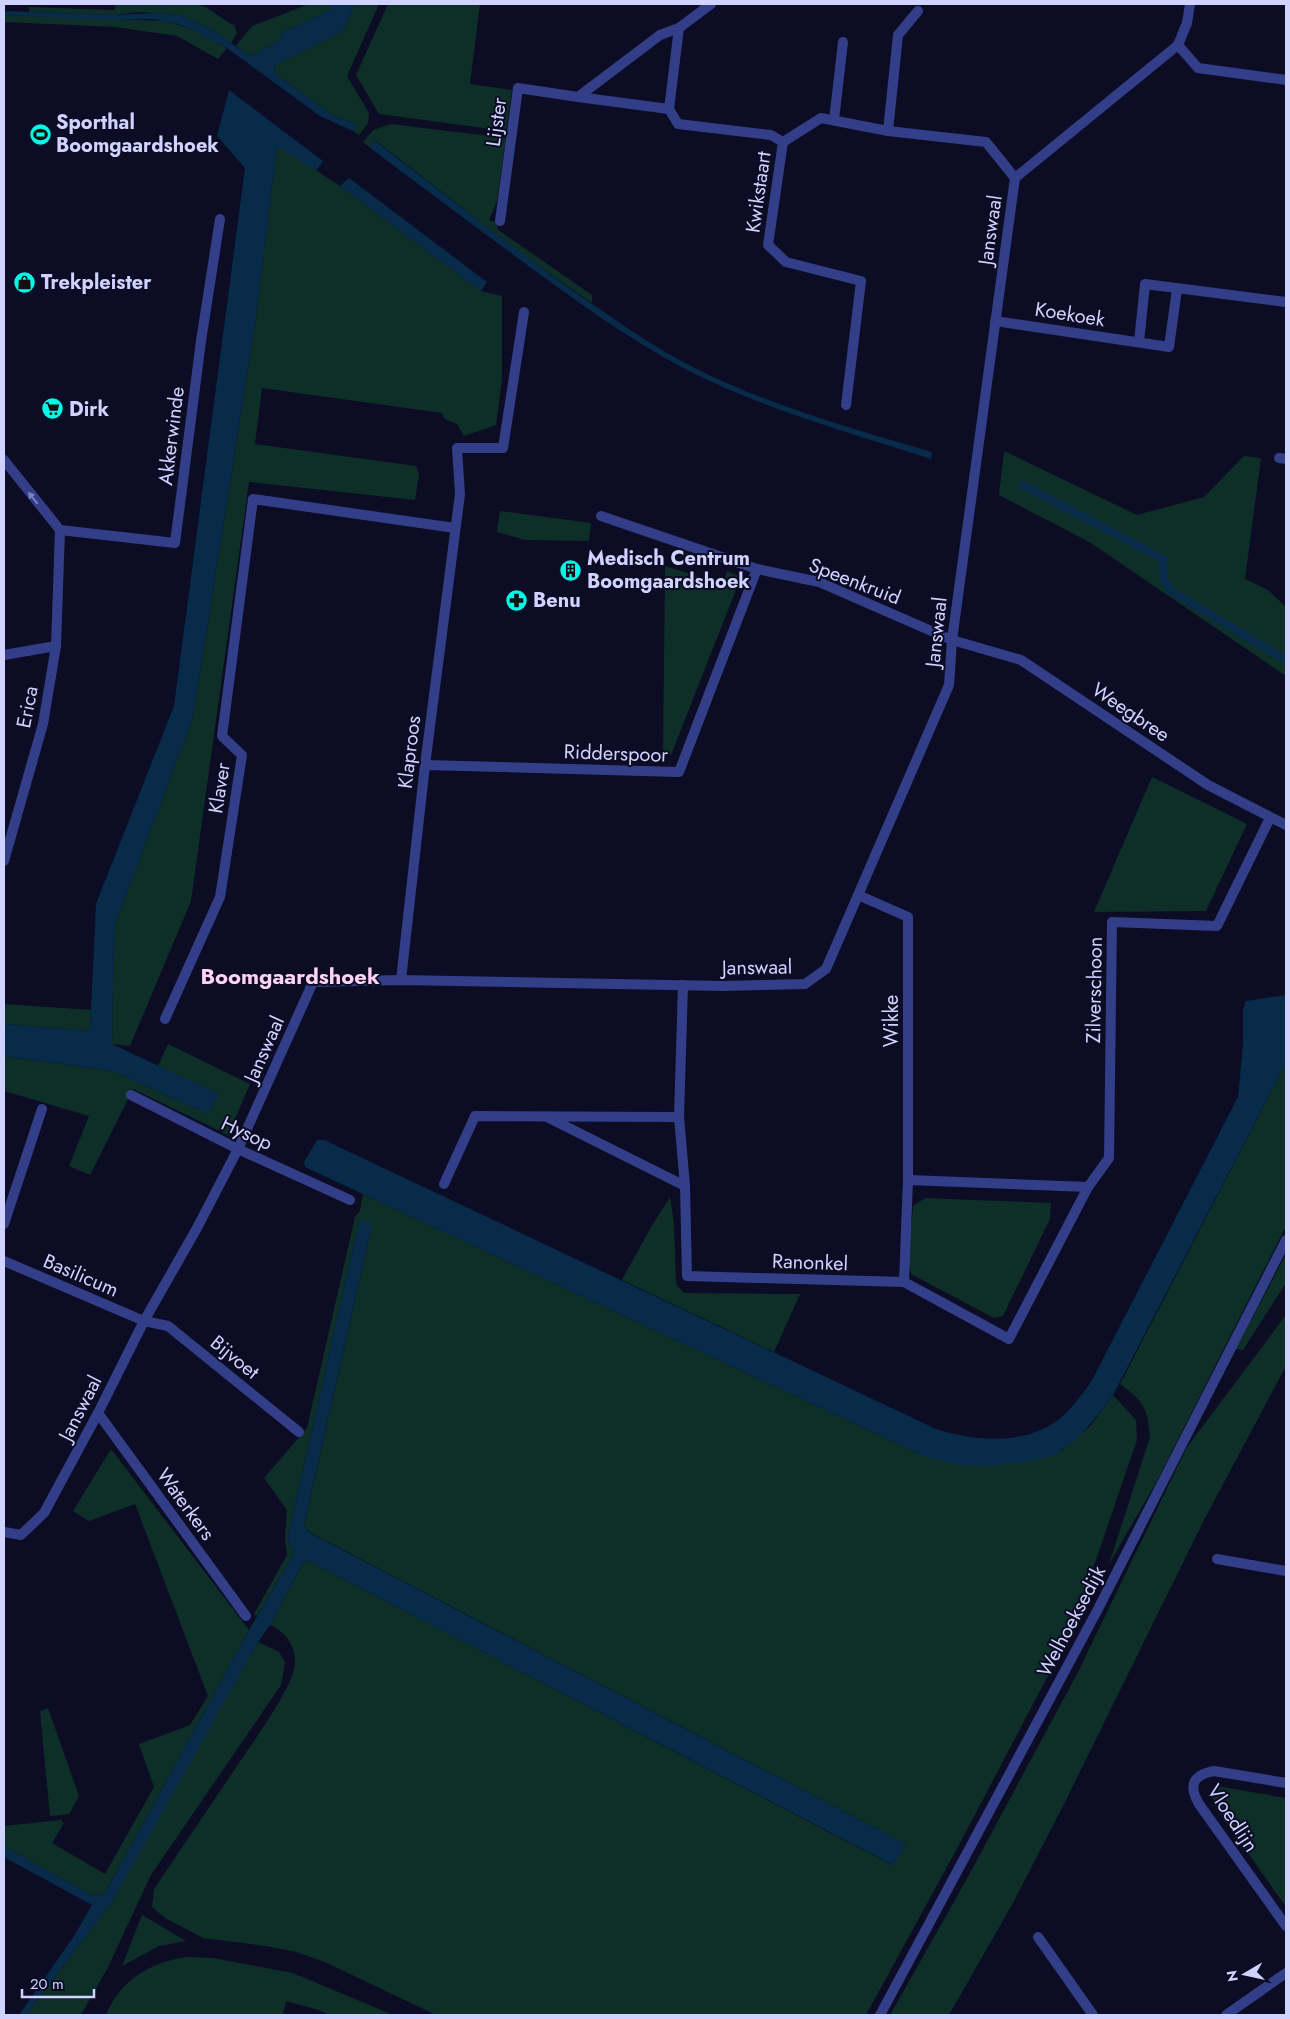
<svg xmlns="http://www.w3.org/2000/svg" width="1290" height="2019" viewBox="0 0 1290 2019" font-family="Jost,sans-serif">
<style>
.green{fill:#0e2f28}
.water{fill:#072b49}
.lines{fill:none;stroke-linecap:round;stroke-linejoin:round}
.stream{stroke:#072b49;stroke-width:8}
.pedestrian{stroke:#323f88;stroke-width:10}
.minor{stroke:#323f88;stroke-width:10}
.oneway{fill:#7982be}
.labels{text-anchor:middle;stroke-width:4;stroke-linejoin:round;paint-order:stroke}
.poi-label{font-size:20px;font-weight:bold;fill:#d0d3ff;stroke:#0c0c25;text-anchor:start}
.street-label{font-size:20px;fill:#d0d3ff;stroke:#0c0c25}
.quarter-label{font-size:22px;font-weight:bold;fill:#ffd2f7;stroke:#0c0c25}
</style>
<rect width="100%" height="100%" fill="#0c0c25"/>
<!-- green -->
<g class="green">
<polygon points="115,4 194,4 206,7 232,25 234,24 237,33 231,43 214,31 180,15 139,12 114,15 29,12 29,7 115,10"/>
<polygon points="309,4 333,4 330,10 282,33 280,41 257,53 248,55 236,46 252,26"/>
<polygon points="355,4 379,4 347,76 369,113 368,123 359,135 353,131 356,124 334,116 274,73 275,65 343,31"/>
<polygon points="388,4 480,4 470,84 512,90 506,131 379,114 356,75"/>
<polygon points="4,15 166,21 192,29 227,48 218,59 177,36 115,27 4,22"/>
<polygon points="391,124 506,138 497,201 489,220 498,223 497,229 592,295 592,303 523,255 375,140 369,147 363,142 373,130"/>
<polygon points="277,145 340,186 481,291 502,296 502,380 496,425 464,436 457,424 445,419 442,413 262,388 255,444 416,466 419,474 415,500 249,482 191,901 130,1046 112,1044 114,927 193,717 256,317"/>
<polygon points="1004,451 1137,515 1204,497 1244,456 1261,458 1245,579 1268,590 1286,607 1286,676 1091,543 999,495"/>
<polygon points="500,511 591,523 589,541 525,540 497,532"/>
<polygon points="665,566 723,584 727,571 741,577 671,755 663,756"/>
<polygon points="1152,777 1247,824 1206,911 1094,912"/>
<polygon points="4,1004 91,1010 90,1031 4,1024"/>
<polygon points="168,1044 250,1084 228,1135 133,1089 90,1175 69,1166 89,1116 4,1091 4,1056 113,1071 208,1114 219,1094 158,1066"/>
<path d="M 1286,1063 L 1286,1226 L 1156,1483 L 1109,1564 L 1150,1437 C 1147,1407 1144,1402 1120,1384 Z"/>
<path d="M 363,1194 L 922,1455 L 1061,1451 L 1091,1425 L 1113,1395 L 1136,1420 L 1137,1440 L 1072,1630 L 959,1845 L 866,2015 L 436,2015 L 325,1962 L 296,1952 L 266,1946 L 203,1938 L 165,1918 L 152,1907 L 154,1889 C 183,1846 212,1803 241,1760 C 255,1739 293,1687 295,1664 C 296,1646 286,1632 270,1625 L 305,1559 L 892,1865 L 906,1844 L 309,1532 L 304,1525 L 371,1229 L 370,1223 L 359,1222 L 288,1536 L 289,1543 L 295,1552 L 257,1616 L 254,1614 L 287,1555 L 285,1539 L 287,1510 L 264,1478 L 307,1428 L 355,1217 L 360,1211 Z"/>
<polygon points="670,1197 674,1223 676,1284 684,1293 800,1294 774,1352 622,1280 651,1227"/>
<polygon points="925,1198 1051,1203 1050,1219 1003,1316 994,1318 911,1274 908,1259 913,1206"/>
<polygon points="1286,1254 1286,1283 1243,1350 1236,1349"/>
<polygon points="1286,1315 1286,1366 1204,1520 1064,1804 1013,1903 949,2015 890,2015 964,1884 1077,1674 1187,1447"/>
<polygon points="111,1449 249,1630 105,1893 98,1896 91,1895 4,1846 4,1826 61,1820 64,1823 52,1843 105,1874 154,1787 139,1744 190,1725 208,1696 135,1504 89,1521 73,1511"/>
<polygon points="258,1642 279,1652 285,1662 281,1685 151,1875 108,1967 81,2015 26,2015 112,1902 153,1826"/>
<polygon points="48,1708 79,1796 69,1814 50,1816 40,1711"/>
<polygon points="1217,1786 1286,1798 1286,1907 1215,1806 1212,1793"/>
<polygon points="142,1915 186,1941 159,1946 122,1966"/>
<path d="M 186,1957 L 213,1958 L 293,1973 L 393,2015 L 329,2015 L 319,2010 L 286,2001 L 283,2015 L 106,2015 C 121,1979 150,1963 186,1957 Z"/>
</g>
<!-- water -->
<g class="water">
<polygon points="333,4 355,4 343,31 275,65 274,73 334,116 356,124 353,131 320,116 227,48 192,29 178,24 152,19 115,20 4,15 4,11 114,15 153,13 180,15 214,31 248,55 257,53 280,41 282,33 330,10"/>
<polygon points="229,90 323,161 316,171 277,146 256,317 193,717 114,927 112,1044 219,1094 208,1114 113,1071 4,1056 4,1024 90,1031 96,904 174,706 245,168 217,136"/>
<path d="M 374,140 C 443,193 511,247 582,297 C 616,320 650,345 687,364 C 764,404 849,428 932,452 L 931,459 C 850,433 766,410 689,371 C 627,339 571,297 515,256 C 466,220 418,184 369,147 Z"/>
<polygon points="349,178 487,282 481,291 340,186"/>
<path d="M 1286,995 L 1286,1063 L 1113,1395 C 1097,1416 1083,1436 1060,1451 C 1049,1458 1037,1460 1024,1462 C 986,1468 958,1468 922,1455 L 305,1167 L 304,1162 L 317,1140 L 324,1140 L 936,1429 C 977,1442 1030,1446 1064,1415 C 1074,1405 1083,1393 1091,1382 L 1238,1097 L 1243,1045 L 1243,1010 L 1246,1001 Z"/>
<polygon points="364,1221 371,1223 371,1229 304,1524 308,1532 906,1844 893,1865 305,1559 270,1625 258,1642 112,1902 26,2015 19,2015 74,1936 92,1905 4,1857 4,1846 91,1895 98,1896 105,1893 249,1630 295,1552 289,1543 288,1536 359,1222"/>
</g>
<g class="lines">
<!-- stream -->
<polyline class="stream" points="1023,485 1163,559 1164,580 1171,591 1286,660"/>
<!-- pedestrian -->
<g class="pedestrian">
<polyline points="165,1019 220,897 242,755 222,736 253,499 455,528"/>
<polyline points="131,1095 238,1149 350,1200"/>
<polyline points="98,1413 246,1616"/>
</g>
<!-- minor -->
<g class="minor">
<polyline points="1178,45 1198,68 1286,80"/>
<polyline points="578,97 669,109 679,28"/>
<polyline points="669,109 678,124 771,135 783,142"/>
<polyline points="834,120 843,42"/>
<polyline points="888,131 898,35 918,11"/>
<polyline points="500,221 518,88 578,97 660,35 679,28 711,4"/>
<polyline points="995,321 1169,347 1177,289"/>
<polyline points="1139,342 1145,284 1286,302"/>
<polyline points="846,405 861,281 786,262 768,245 783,142 821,118 888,131 986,142 1015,178"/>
<polyline points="1279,458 1286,459"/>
<polyline points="4,460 60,530 56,646 43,724 4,861"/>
<polyline points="601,516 757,569 819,582 952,640 1021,660 1208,785 1286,825"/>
<polyline points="60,530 175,543 201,341 220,219"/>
<polyline points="4,655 56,646"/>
<polyline points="425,765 679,772 757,569"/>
<polyline points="858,895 908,917 908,1180"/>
<polyline points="401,980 425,765 460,494 457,448 503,448 524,312"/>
<polyline points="683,985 679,1117 685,1186 687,1276 904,1282 1009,1339 1088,1187 1109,1158 1112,922 1217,926 1270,818"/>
<polyline points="547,1117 685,1186"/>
<polyline points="444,1184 475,1116 679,1117"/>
<polyline points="4,1224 42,1109"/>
<polyline points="4,1261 144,1321 168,1326 299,1432"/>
<polyline points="904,1282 908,1180 1088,1187"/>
<polyline points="4,1532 21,1535 44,1513 98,1413 144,1321 197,1228 238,1149 313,982 401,980 723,986 805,984 826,969 949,685 952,640 1015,178 1178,45 1187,23 1190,4"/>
<polyline points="1217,1559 1286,1571"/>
<path d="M 1286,1783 L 1214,1771 C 1193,1775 1188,1785 1199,1804 L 1286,1926"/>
<polyline points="1038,1937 1093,2015"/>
<polyline points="880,2015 1097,1611 1286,1240"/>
<polyline points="1226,2015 1286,1973"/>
</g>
</g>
<!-- one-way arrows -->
<defs><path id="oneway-solid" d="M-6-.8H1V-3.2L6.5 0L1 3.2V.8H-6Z" transform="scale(1.25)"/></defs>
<use class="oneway" href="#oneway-solid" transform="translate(33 498) rotate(-129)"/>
<!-- icons -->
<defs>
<symbol id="stadium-disc" viewBox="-11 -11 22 22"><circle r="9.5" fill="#00fbe5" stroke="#0c0c25"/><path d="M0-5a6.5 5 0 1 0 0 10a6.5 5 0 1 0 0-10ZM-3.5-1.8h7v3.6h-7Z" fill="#111"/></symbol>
<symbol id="shop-disc" viewBox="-11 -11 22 22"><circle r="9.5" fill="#00fbe5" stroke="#0c0c25"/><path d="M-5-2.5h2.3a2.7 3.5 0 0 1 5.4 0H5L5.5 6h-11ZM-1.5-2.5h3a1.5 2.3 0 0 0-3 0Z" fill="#111"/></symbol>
<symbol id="supermarket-disc" viewBox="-11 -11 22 22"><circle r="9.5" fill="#00fbe5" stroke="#0c0c25"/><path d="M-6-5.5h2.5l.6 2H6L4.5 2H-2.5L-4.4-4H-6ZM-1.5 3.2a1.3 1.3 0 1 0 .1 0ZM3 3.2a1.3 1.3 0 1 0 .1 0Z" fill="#111"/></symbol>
<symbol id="building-disc" viewBox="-11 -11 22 22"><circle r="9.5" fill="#00fbe5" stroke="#0c0c25"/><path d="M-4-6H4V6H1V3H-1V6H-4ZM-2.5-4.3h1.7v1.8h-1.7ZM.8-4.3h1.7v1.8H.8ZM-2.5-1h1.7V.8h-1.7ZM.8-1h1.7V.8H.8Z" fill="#111"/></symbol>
<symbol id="pharmacy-disc" viewBox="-11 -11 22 22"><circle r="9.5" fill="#00fbe5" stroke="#0c0c25"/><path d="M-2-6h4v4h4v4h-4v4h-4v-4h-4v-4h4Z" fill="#111"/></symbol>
</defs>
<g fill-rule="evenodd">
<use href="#stadium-disc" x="28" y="122" width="25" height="25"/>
<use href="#shop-disc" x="12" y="270" width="25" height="25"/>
<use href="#supermarket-disc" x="40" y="396" width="25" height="25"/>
<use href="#building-disc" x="558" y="558" width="25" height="25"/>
<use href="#pharmacy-disc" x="504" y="588" width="25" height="25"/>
</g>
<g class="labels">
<!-- poi labels -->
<g class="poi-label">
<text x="56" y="129">Sporthal<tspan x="56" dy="23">Boomgaardshoek</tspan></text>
<text x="41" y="289">Trekpleister</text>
<text x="69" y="416">Dirk</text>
<text x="587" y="565">Medisch Centrum<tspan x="587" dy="23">Boomgaardshoek</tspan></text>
<text x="533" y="607">Benu</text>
</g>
<!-- street labels -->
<g class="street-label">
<text transform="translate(496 122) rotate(-82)" y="7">Lijster</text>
<text transform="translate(758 192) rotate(-82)" y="7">Kwikstaart</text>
<text transform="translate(990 230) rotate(-82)" y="7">Janswaal</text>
<text transform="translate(1070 314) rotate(9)" y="7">Koekoek</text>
<text transform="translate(171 436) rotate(-83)" y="7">Akkerwinde</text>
<text transform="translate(855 581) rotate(21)" y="7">Speenkruid</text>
<text transform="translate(936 632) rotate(-84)" y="7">Janswaal</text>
<text transform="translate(27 707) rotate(-79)" y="7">Erica</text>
<text transform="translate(1131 712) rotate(34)" y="7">Weegbree</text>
<text transform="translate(409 752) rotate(-83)" y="7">Klaproos</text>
<text transform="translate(616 753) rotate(2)" y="7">Ridderspoor</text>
<text transform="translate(219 788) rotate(-81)" y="7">Klaver</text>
<text transform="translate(757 967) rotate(-1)" y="7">Janswaal</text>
<text transform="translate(1094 990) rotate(-89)" y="7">Zilverschoon</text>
<text transform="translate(891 1021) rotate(-90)" y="7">Wikke</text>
<text transform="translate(264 1049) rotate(-66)" y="7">Janswaal</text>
<text transform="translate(247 1133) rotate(25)" y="7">Hysop</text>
<text transform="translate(810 1262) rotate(2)" y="7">Ranonkel</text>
<text transform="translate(81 1275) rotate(23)" y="7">Basilicum</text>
<text transform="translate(235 1357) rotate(39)" y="7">Bijvoet</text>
<text transform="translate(80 1408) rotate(-63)" y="7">Janswaal</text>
<text transform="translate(186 1504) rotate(54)" y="7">Waterkers</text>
<text transform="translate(1071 1621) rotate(-62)" y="7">Welhoeksedijk</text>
<text transform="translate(1233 1818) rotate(57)" y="7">Vloedlijn</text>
</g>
<!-- quarter labels -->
<g class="quarter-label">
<text x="290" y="984">Boomgaardshoek</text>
</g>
</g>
<!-- border -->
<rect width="1290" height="2019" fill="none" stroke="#d0d3ff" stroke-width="10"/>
<!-- north arrow -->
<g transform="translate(1245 1974) rotate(261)" stroke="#0c0c25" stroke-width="4" paint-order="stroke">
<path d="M0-4L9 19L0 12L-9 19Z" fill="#d0d3ff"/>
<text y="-8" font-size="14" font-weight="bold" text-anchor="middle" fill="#d0d3ff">N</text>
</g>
<!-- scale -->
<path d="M22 1989v8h72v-8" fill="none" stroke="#d0d3ff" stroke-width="2.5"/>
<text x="30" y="1989" font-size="15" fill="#d0d3ff" stroke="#0c0c25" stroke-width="4" paint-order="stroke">20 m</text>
</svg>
